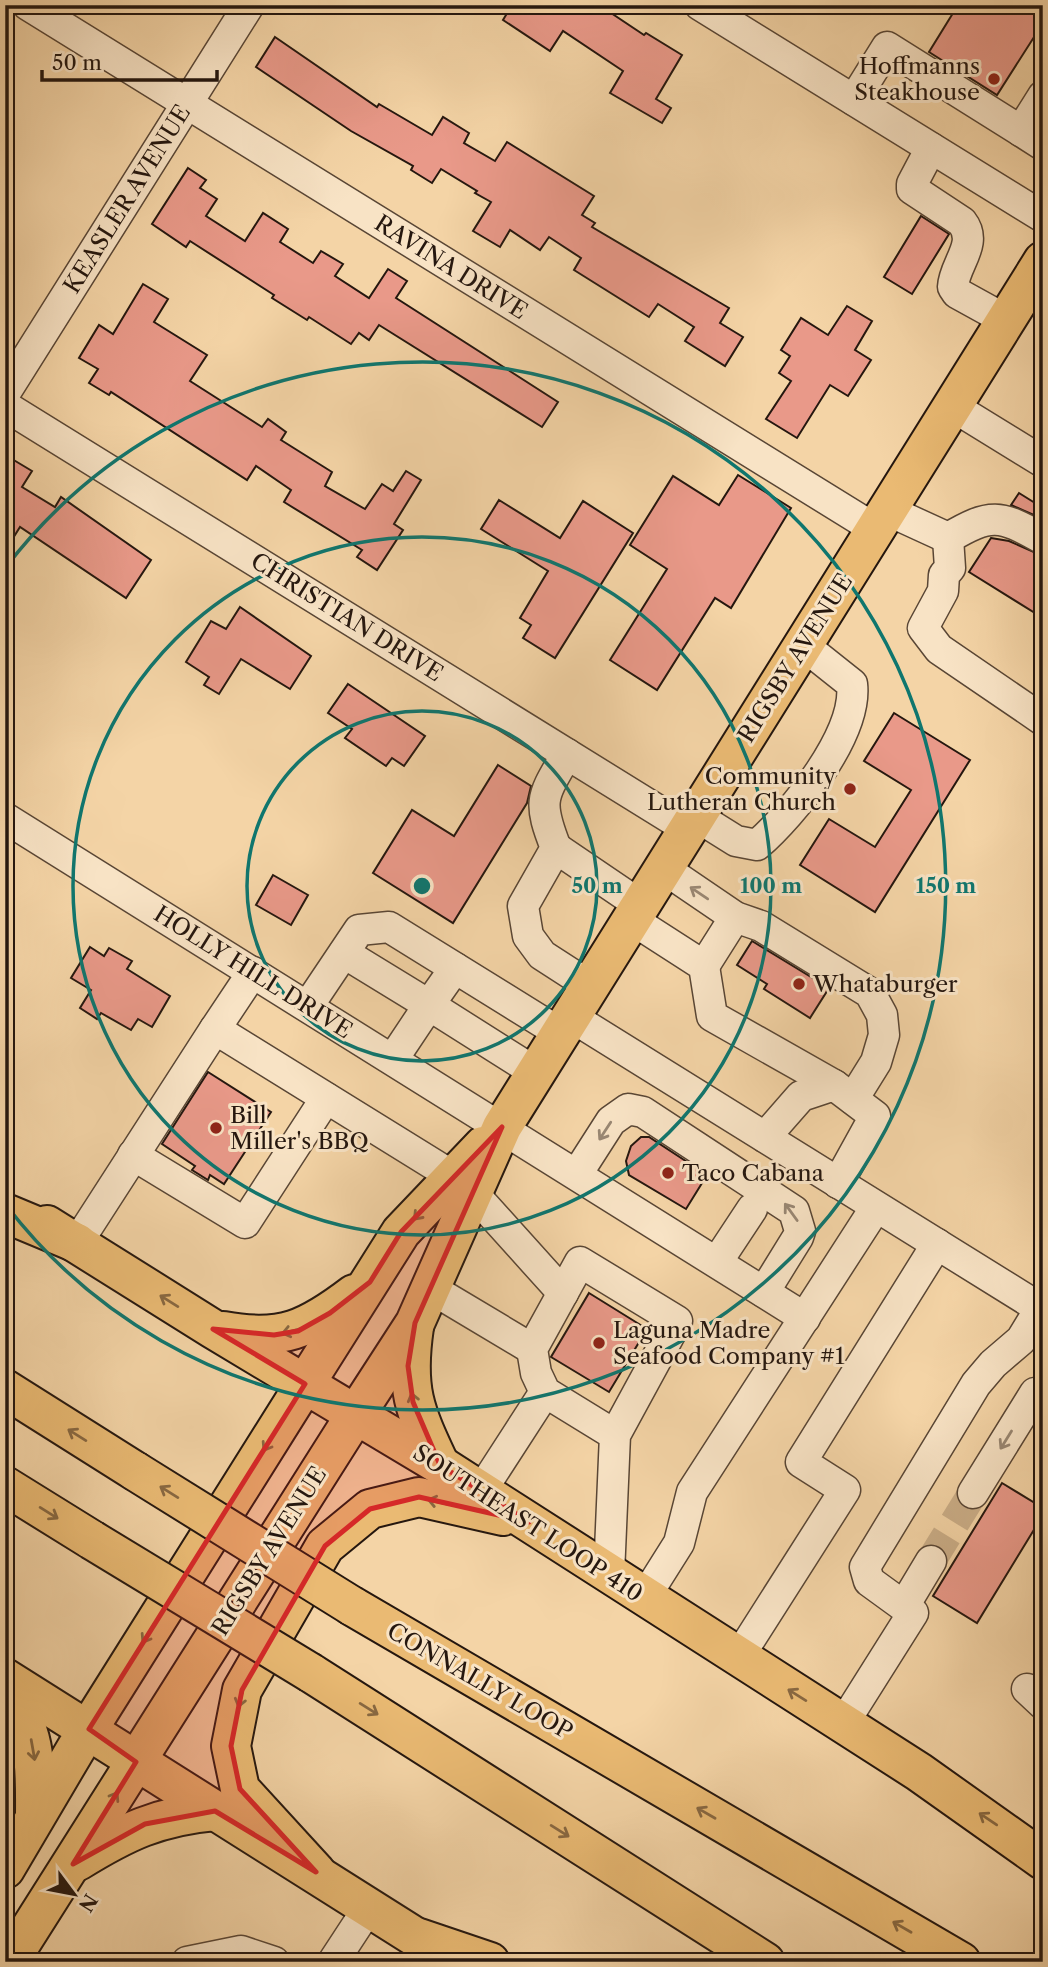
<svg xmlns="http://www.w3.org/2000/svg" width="1048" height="1967" viewBox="0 0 1048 1967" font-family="'Libre Caslon Text',serif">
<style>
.building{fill:#e99989;stroke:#25170f;stroke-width:2}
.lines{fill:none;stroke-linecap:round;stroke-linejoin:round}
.minor-tunnel{stroke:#cbae88;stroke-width:30;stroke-dasharray:30 15;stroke-linecap:butt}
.minor-casing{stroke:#594635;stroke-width:33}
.major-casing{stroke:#25170f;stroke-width:42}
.highway-casing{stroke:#25170f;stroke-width:42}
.minor{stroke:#f8e3c5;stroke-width:30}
.major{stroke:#eaba73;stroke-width:38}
.highway{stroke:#eaba73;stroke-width:38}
.highway-bridge-casing{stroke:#25170f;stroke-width:42;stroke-linecap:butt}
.highway-bridge{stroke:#eaba73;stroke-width:38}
.oneway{stroke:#998773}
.oneway2{stroke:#886841}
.marked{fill:#d62828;fill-opacity:0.2;stroke:#d62828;stroke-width:5;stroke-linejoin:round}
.ring{fill:none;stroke:#0f766e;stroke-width:3.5}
.poi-dot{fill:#8f2418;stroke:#f8e3c5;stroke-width:2.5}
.labels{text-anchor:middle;stroke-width:6;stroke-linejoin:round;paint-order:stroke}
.poi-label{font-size:23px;fill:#25170f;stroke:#f8e3c5;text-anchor:start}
.street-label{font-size:23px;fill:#25170f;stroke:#f8e3c5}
.centre{fill:#0f766e;stroke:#f8e3c5;stroke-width:3.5}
.ring-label{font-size:21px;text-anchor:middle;font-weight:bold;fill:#0f766e;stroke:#f8e3c5;stroke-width:6;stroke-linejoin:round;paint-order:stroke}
</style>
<rect width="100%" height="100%" fill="#f4d4a6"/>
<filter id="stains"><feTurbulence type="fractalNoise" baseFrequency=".00286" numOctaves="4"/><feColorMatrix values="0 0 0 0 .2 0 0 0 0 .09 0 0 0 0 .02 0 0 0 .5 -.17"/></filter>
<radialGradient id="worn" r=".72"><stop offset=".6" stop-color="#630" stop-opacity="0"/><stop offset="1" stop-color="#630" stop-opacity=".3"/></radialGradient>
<!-- building -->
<g class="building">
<polygon points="512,5 599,5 644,35 646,33 682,55 656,99 671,108 662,123 610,93 623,71 563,31 550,51 503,20"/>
<polygon points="958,5 1043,5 1043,23 997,95 929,52"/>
<polygon points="275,37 377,107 379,104 432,135 443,117 469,133 464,143 495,161 507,142 594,196 582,215 595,223 592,227 729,308 720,323 743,337 725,366 685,341 694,327 658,304 649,317 574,270 581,258 549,237 540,250 510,230 500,247 473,231 491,202 475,193 477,191 441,169 432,183 411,170 413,166 351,131 256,67"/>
<polygon points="188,168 206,180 200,188 217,199 206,216 245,241 263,213 288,229 280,242 313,263 321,251 343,264 335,276 369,298 388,269 407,281 396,298 558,402 542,427 379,325 369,340 359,333 351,344 309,317 307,320 272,298 274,295 190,241 186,247 152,224"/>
<polygon points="921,216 949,234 912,294 884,277"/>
<polygon points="143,284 168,299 154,322 207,355 190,381 262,427 268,419 286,432 281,440 332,472 325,486 365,509 382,484 393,491 406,471 421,480 394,524 403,530 377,570 357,557 362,550 284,502 291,490 256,466 247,480 111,392 109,395 89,383 98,369 79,358 99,325 113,334"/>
<polygon points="847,306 872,321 855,350 871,360 848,396 830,385 797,438 766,419 791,381 779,373 790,356 781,350 801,318 828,335"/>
<polygon points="12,459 32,471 22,487 55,507 61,497 151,560 126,598 20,527 5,551 5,470"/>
<polygon points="738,475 791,508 731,608 715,598 657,690 610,660 667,569 630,545 673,476 719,505"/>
<polygon points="1019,493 1043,508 1043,519 1011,505"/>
<polygon points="499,500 560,538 583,501 633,533 555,658 523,638 531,625 520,618 548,571 481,529"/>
<polygon points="991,538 1009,541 1043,556 1043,618 969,572"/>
<polygon points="240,607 311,656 290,689 241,659 219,694 204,685 209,677 186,662 211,621 226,629"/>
<polygon points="348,684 425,736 404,766 392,758 386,766 345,738 352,729 328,713"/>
<polygon points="894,713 970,760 875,912 800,865 829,819 875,847 911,790 864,761"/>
<polygon points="498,765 531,786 527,803 453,923 373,873 412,810 454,836"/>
<polygon points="273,875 308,895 291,925 256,905"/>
<polygon points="752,941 829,988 810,1018 764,989 767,984 737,965"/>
<polygon points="90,947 104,956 109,948 132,961 127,969 170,996 152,1027 138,1019 131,1030 101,1013 97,1019 80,1008 91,990 71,978"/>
<polygon points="208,1072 271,1112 224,1184 210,1175 208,1180 192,1170 195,1166 162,1144"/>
<polygon points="641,1137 649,1137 707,1175 686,1209 629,1175 626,1161 631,1146"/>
<polygon points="589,1293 647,1329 609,1392 551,1357"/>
<polygon points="1002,1483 1043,1508 1043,1515 977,1623 933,1596"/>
</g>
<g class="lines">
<!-- minor-tunnel -->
<polyline class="minor-tunnel" points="931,1561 973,1493"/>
<defs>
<g id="minor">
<polyline points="28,5 875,529"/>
<polyline points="700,5 1043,217"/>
<polyline points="1043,96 1021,131 1043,145"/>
<polyline points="854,100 887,47 1021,131"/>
<path d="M 931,148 L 912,184 L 912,189 L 962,222 C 979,244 954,264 953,287 L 957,293 L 1006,320"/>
<polyline points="5,393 249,5"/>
<polyline points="5,406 688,829"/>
<polyline points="952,406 1043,462"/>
<path d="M 887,510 L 948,538 C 991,513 999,514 1043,539"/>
<polyline points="948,538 950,568 944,575 943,591 923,628 939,649 1043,720"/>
<path d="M 567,754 C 542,797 537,800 556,848 L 523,906 L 528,936 L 542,955 L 590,986"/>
<path d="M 696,816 L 736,841 L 757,845 C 793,814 858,734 852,684 L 803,645"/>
<polyline points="5,818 805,1318"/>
<polyline points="556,848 640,905"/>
<polyline points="663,868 735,917 761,926 870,993 882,1015 884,1035 876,1062 853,1099"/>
<polyline points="631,919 704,966 712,1016 834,1085"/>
<polyline points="344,953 429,1005 455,968"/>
<polyline points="704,966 735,917"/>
<polyline points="253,972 215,1029 454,1177"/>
<polyline points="308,1006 359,930 389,927 560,1033"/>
<polyline points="570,1016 1043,1310"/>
<polyline points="393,1059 429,1005 535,1072"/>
<polyline points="765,1137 801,1096 834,1085 875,1116 838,1183"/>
<polyline points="133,1155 245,1223 326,1098"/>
<polyline points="577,1174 611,1121 628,1109 643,1112 794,1211 800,1231 798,1237 764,1292"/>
<polyline points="472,1192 563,1293"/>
<polyline points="77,1243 215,1029"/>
<polyline points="717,1262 752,1209"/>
<polyline points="430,1288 532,1349"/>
<polyline points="481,1491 545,1392"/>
<polyline points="973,1493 1035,1393 1043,1392"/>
<polyline points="609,1574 615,1435 677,1321 580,1262 532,1349 536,1373 545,1392 615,1435"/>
<polyline points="645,1597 679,1543 692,1492 876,1207"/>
<polyline points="904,1606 931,1561"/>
<polyline points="738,1658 845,1490 801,1462 937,1244"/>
<polyline points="1027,1689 1043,1704"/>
<polyline points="843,1724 913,1613 869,1581 865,1567 976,1384 993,1364 1021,1340 1040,1309"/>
<polyline points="187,1962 241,1951 274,1962"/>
<polyline points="333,1962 369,1907"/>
</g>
<g id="major">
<polyline points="47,1225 213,1329 440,1465 919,1772 1043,1860"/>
<path d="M 414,1327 C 405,1389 414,1410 440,1465"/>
<path d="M 223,1331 C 282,1342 308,1329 354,1294"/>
<polyline points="305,1384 401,1232 483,1146"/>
<polyline points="356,1414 415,1323 502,1127 1043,261"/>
<polyline points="5,1678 447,1957"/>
<polyline points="316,1872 240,1789 231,1746 242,1690 325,1546 370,1509 419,1497 503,1516"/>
</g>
<g id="highway">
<polyline points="5,1213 77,1243"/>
<polyline points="5,1389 135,1471"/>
<polyline points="5,1486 92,1540"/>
<polyline points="352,1606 961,1962"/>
<polyline points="311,1673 765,1962"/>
<path d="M 5,1690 C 38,1732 35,1767 35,1817"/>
<path d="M 78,1861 C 125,1832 158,1816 215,1811"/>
<polyline points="5,1869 77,1747 305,1384"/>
<polyline points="419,1938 490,1962"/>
<polyline points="9,1962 356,1414"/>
</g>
</defs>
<!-- minor casing -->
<use href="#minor" class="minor-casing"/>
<!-- major casing -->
<use href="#major" class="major-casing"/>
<!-- highway casing -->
<use href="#highway" class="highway-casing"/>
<!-- minor -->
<use href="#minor" class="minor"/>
<!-- major -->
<use href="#major" class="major"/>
<!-- highway -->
<use href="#highway" class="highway"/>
<defs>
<g id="highway-bridge">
<polyline points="135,1471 352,1606"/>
<polyline points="92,1540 311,1673"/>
</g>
</defs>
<!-- highway-bridge casing -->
<use href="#highway-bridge" class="highway-bridge-casing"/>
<!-- highway-bridge -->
<use href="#highway-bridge" class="highway-bridge"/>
</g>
<!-- one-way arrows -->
<defs><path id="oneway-shaft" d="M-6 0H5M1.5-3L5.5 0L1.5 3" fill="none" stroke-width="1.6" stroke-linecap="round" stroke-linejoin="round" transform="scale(1.75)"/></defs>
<g class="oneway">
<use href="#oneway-shaft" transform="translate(699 893) rotate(-146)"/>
<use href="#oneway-shaft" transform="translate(605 1131) rotate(123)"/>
<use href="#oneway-shaft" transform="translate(791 1212) rotate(-126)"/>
<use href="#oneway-shaft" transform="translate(1006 1440) rotate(122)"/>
</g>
<g class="oneway2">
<use href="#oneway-shaft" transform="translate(421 1212) rotate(133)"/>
<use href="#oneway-shaft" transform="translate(169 1301) rotate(-148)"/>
<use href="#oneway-shaft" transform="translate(292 1331) rotate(166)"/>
<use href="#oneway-shaft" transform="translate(414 1403) rotate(-105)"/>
<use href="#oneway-shaft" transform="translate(77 1435) rotate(-148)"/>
<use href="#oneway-shaft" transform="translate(269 1442) rotate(122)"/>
<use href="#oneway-shaft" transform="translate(169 1492) rotate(-148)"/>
<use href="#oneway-shaft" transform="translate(438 1502) rotate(-167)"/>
<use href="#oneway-shaft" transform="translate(49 1513) rotate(32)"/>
<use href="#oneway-shaft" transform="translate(148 1634) rotate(122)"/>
<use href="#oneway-shaft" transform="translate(797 1695) rotate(-148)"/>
<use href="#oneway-shaft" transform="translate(241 1697) rotate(105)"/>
<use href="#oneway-shaft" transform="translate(369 1709) rotate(32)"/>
<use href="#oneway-shaft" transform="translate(33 1750) rotate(80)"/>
<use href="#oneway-shaft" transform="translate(112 1801) rotate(-58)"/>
<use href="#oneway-shaft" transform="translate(706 1813) rotate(-150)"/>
<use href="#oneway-shaft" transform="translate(988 1819) rotate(-146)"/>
<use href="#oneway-shaft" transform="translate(560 1831) rotate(32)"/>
<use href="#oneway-shaft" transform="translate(902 1927) rotate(-150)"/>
</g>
<!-- marked area -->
<path class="marked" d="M 502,1127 L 415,1323 L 408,1366 L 413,1402 L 440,1465 L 529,1522 L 419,1497 L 370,1509 L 325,1546 L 242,1690 L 231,1746 L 240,1789 L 316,1872 L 215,1811 L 145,1824 L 73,1864 L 136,1762 L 89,1729 L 305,1384 L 213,1329 L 274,1335 L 298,1331 L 330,1313 L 370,1282 L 401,1232 Z"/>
<!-- distance rings -->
<g class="ring">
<circle cx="422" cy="886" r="175"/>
<circle cx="422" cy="886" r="349"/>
<path d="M6 567A524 524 0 1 1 6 1205"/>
</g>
<!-- markers -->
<g class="poi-dot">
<circle cx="994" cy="79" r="7"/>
<circle cx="850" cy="789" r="7"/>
<circle cx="799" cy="984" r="7"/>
<circle cx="216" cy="1128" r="7"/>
<circle cx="668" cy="1173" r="7"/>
<circle cx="599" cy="1343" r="7"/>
</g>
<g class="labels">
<!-- poi labels -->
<g class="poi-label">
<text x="980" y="74" text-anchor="end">Hoffmanns<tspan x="980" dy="26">Steakhouse</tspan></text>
<text x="836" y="784" text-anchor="end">Community<tspan x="836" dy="26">Lutheran Church</tspan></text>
<text x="813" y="992">Whataburger</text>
<text x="230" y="1123">Bill<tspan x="230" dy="26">Miller's BBQ</tspan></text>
<text x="682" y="1181">Taco Cabana</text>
<text x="613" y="1338">Laguna Madre<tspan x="613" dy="26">Seafood Company #1</tspan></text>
</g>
<!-- street labels -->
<g class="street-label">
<text transform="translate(127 199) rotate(-58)" y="8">KEASLER AVENUE</text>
<text transform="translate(451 267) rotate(32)" y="8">RAVINA DRIVE</text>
<text transform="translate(347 617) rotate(32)" y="8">CHRISTIAN DRIVE</text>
<text transform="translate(795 658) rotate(-58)" y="8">RIGSBY AVENUE</text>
<text transform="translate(253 972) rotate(32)" y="8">HOLLY HILL DRIVE</text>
<text transform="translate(528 1523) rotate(33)" y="8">SOUTHEAST LOOP 410</text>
<text transform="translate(269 1551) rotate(-58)" y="8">RIGSBY AVENUE</text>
<text transform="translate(480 1681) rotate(30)" y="8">CONNALLY LOOP</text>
</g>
</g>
<circle cx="422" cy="886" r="10" class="centre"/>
<g class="ring-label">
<text x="597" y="893">50 m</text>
<text x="771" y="893">100 m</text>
<text x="946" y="893">150 m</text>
</g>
<!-- margin -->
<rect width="1048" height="1967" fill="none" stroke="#f4d4a6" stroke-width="28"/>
<rect x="7" y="7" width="1034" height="1953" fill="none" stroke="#25170f" stroke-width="3.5"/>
<rect x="14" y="14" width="1020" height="1939" fill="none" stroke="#25170f" stroke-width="2"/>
<!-- north arrow -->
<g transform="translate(74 1894) rotate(122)" stroke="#f8e3c5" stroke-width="5" paint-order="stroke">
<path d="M0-5L12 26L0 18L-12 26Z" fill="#25170f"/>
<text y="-10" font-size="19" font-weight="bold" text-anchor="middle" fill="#25170f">N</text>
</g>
<!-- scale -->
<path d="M42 70v10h175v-10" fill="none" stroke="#25170f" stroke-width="3.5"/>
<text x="52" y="70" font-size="21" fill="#25170f" stroke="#f8e3c5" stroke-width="5" paint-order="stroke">50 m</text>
<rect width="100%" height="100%" filter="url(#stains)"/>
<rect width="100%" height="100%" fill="url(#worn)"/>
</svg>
